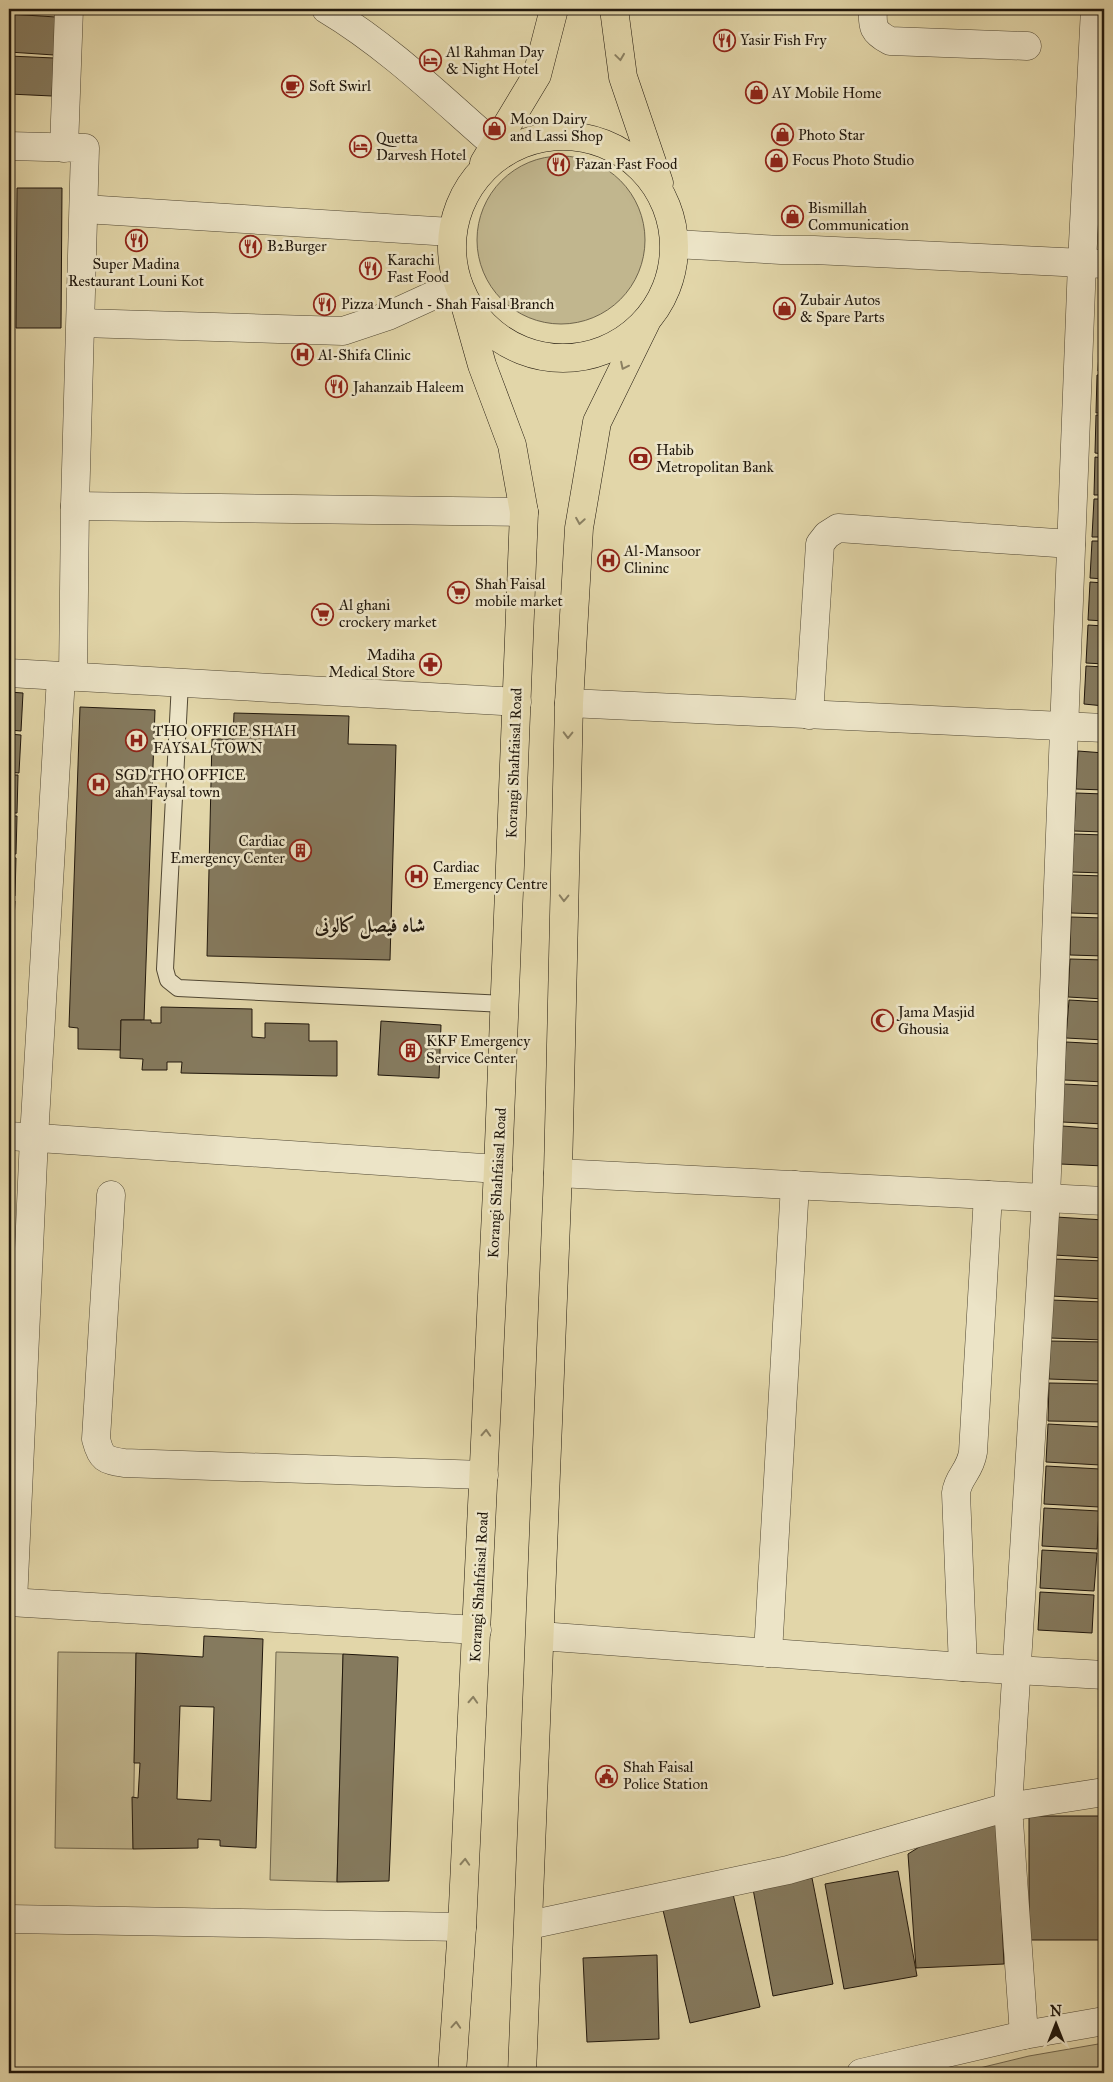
<svg xmlns="http://www.w3.org/2000/svg" width="1113" height="2082" viewBox="0 0 1113 2082" font-family="'IM FELL Great Primer',Amiri,serif">
<style>
.green{fill:#c1b68e;stroke:#70664d}
.building{fill:#857a5e;stroke:#20170c;fill-rule:evenodd}
.lines{fill:none;stroke-linecap:round;stroke-linejoin:round}
.lane-casing{stroke:#504733;stroke-width:18}
.street-casing{stroke:#504733;stroke-width:29}
.primary-casing{stroke:#20170c;stroke-width:29}
.lane{stroke:#ece4c7;stroke-width:16}
.street{stroke:#ece4c7;stroke-width:28}
.primary{stroke:#e2d6a9;stroke-width:28}
.oneway{stroke:#8b8062}
.labels{text-anchor:middle;stroke-width:5;stroke-linejoin:round;paint-order:stroke}
.poi-label{font-size:15px;fill:#20170c;stroke:#ece4c7;text-anchor:start}
.street-label{font-size:15px;fill:#20170c;stroke:#ece4c7}
.district-label{font-size:20px;font-weight:bold;fill:#20170c;stroke:#ece4c7}
</style>
<rect width="100%" height="100%" fill="#e2d6a9"/>
<filter id="stains"><feTurbulence type="fractalNoise" baseFrequency=".004" numOctaves="4"/><feColorMatrix values="0 0 0 0 .2 0 0 0 0 .09 0 0 0 0 .02 0 0 0 .5 -.17"/></filter>
<radialGradient id="worn" r=".72"><stop offset=".6" stop-color="#630" stop-opacity="0"/><stop offset="1" stop-color="#630" stop-opacity=".3"/></radialGradient>
<!-- green -->
<g class="green">
<circle cx="561" cy="240" r="84"/>
<polygon points="58,1652 136,1653 133,1849 55,1848"/>
<polygon points="276,1652 343,1654 337,1882 270,1880"/>
<polygon points="1104,2043 1104,2073 959,2073 1029,2056"/>
</g>
<!-- building -->
<g class="building">
<polygon points="9,9 56,9 56,13"/>
<polygon points="9,14 56,17 54,55 9,52"/>
<polygon points="9,56 54,58 52,96 9,94"/>
<polygon points="1104,156 1104,193 1102,192"/>
<polygon points="17,188 62,188 61,328 16,328"/>
<polygon points="1102,197 1104,197 1104,234 1100,234"/>
<polygon points="1102,291 1104,292 1104,330 1099,330"/>
<polygon points="1100,333 1104,333 1104,371 1098,371"/>
<polygon points="1097,375 1104,375 1104,413 1096,413"/>
<polygon points="1096,415 1104,415 1104,454 1095,453"/>
<polygon points="1095,457 1104,458 1104,495 1094,495"/>
<polygon points="1094,499 1104,499 1104,537 1092,537"/>
<polygon points="1092,541 1104,541 1104,579 1090,578"/>
<polygon points="1090,582 1104,583 1104,621 1088,620"/>
<polygon points="1088,625 1104,626 1104,664 1086,663"/>
<polygon points="1086,666 1104,667 1104,706 1084,704"/>
<polygon points="9,692 23,693 21,731 9,730"/>
<polygon points="80,707 155,710 144,1020 121,1020 121,1050 78,1049 78,1028 69,1027"/>
<polygon points="234,713 349,716 348,744 396,745 390,960 207,956 212,739 233,739"/>
<polygon points="9,734 21,735 19,773 9,772"/>
<polygon points="1078,751 1104,753 1104,790 1076,789"/>
<polygon points="9,775 18,775 17,813 9,813"/>
<polygon points="1076,793 1104,794 1104,832 1074,831"/>
<polygon points="9,816 17,816 16,854 9,854"/>
<polygon points="1074,834 1104,835 1104,873 1072,872"/>
<polygon points="9,857 16,858 15,896 9,896"/>
<polygon points="1072,875 1104,876 1104,914 1071,913"/>
<polygon points="9,900 15,901 13,939 9,938"/>
<polygon points="1071,917 1104,918 1104,956 1070,955"/>
<polygon points="9,942 13,942 11,980 9,980"/>
<polygon points="1070,959 1104,960 1104,999 1068,997"/>
<polygon points="9,984 11,984 9,1022"/>
<polygon points="1069,1000 1104,1002 1104,1040 1066,1038"/>
<polygon points="161,1007 252,1009 252,1037 265,1038 265,1023 309,1024 309,1041 337,1041 337,1076 181,1073 182,1062 167,1062 167,1070 142,1070 143,1059 120,1058 121,1020 151,1020 151,1023 161,1023"/>
<polygon points="381,1021 441,1025 439,1078 378,1075"/>
<polygon points="1066,1042 1104,1044 1104,1082 1064,1080"/>
<polygon points="1064,1084 1104,1086 1104,1124 1062,1122"/>
<polygon points="1062,1126 1104,1129 1104,1166 1060,1164"/>
<polygon points="1056,1217 1104,1220 1104,1258 1054,1255"/>
<polygon points="1054,1259 1104,1261 1104,1299 1051,1296"/>
<polygon points="1051,1300 1104,1302 1104,1340 1050,1338"/>
<polygon points="1050,1341 1104,1342 1104,1381 1049,1379"/>
<polygon points="1049,1383 1104,1384 1103,1422 1048,1421"/>
<polygon points="1048,1424 1102,1427 1100,1465 1046,1462"/>
<polygon points="1046,1466 1100,1469 1099,1507 1044,1504"/>
<polygon points="1044,1508 1099,1511 1097,1549 1042,1546"/>
<polygon points="1042,1550 1097,1553 1094,1591 1040,1588"/>
<polygon points="1040,1592 1094,1595 1092,1633 1038,1630"/>
<path d="M 204,1636 L 263,1639 L 256,1848 L 220,1846 L 220,1840 L 198,1839 L 198,1848 L 133,1849 L 132,1797 L 138,1798 L 140,1763 L 134,1763 L 136,1653 L 203,1657 ZM 180,1706 L 214,1707 L 211,1801 L 177,1799 Z"/>
<polygon points="343,1654 398,1657 389,1881 337,1882"/>
<rect x="1029" y="1816" width="71" height="124"/>
<polygon points="997,1824 1004,1964 916,1968 908,1854 940,1834"/>
<polygon points="898,1871 917,1976 844,1989 825,1884"/>
<polygon points="812,1878 833,1984 773,1996 753,1889"/>
<polygon points="732,1890 760,2007 690,2023 662,1906"/>
<polygon points="657,1955 659,2039 587,2042 583,1958"/>
</g>
<g class="lines">
<defs>
<polyline id="lane" points="180,683 165,969 168,980 178,988 505,1004"/>
<g id="street">
<path d="M 326,9 C 388,46 441,98 495,145"/>
<path d="M 873,9 C 872,27 873,32 890,41 L 1027,46"/>
<polyline points="9,146 85,148 75,506 73,677"/>
<polyline points="64,148 69,9"/>
<polyline points="84,209 451,232"/>
<polyline points="675,244 781,250 814,250 1104,264"/>
<polyline points="81,323 343,331 388,316 458,284"/>
<polyline points="75,506 524,512"/>
<polyline points="9,673 517,702"/>
<polyline points="569,703 1104,728"/>
<polyline points="809,715 820,544 827,535 838,528 1071,544"/>
<polyline points="9,1136 498,1169"/>
<polyline points="558,1173 1104,1201"/>
<path d="M 111,1195 L 96,1439 C 101,1459 105,1460 124,1463 L 484,1475"/>
<polyline points="9,1602 477,1630"/>
<polyline points="13,1602 34,1138 61,677"/>
<polyline points="540,1636 963,1667 1104,1675"/>
<polyline points="768,1653 795,1185"/>
<path d="M 963,1667 L 956,1493 C 958,1476 970,1472 973,1452 L 988,1195"/>
<polyline points="9,1919 462,1927"/>
<polyline points="529,1925 788,1870 1008,1807 1104,1792"/>
<polyline points="1024,2035 1008,1807 1046,1198 1082,263 1095,9"/>
<polyline points="861,2073 1024,2035 1104,2021"/>
</g>
<g id="primary">
<polyline points="614,9 623,77 659,183"/>
<circle cx="563" cy="247" r="111"/>
<polyline points="484,163 537,75 554,9"/>
<polyline points="452,2073 462,1927 498,1169 524,512 512,445 482,365 464,301"/>
<polyline points="522,2073 558,1173 569,703 579,528 597,422 646,322"/>
</g>
</defs>
<!-- lane casing -->
<use href="#lane" class="lane-casing"/>
<!-- street casing -->
<use href="#street" class="street-casing"/>
<!-- primary casing -->
<use href="#primary" class="primary-casing"/>
<!-- lane -->
<use href="#lane" class="lane"/>
<!-- street -->
<use href="#street" class="street"/>
<!-- primary -->
<use href="#primary" class="primary"/>
</g>
<!-- one-way arrows -->
<defs><path id="oneway-chevron" d="M-2-3.5L2.5 0L-2 3.5" fill="none" stroke-width="1.6" stroke-linecap="round" stroke-linejoin="round" transform="scale(1.25)"/></defs>
<g class="oneway">
<use href="#oneway-chevron" transform="translate(620 57) rotate(82)"/>
<use href="#oneway-chevron" transform="translate(624 366) rotate(116)"/>
<use href="#oneway-chevron" transform="translate(580 521) rotate(99)"/>
<use href="#oneway-chevron" transform="translate(568 735) rotate(91)"/>
<use href="#oneway-chevron" transform="translate(564 898) rotate(91)"/>
<use href="#oneway-chevron" transform="translate(486 1433) rotate(-87)"/>
<use href="#oneway-chevron" transform="translate(473 1700) rotate(-87)"/>
<use href="#oneway-chevron" transform="translate(465 1862) rotate(-87)"/>
<use href="#oneway-chevron" transform="translate(456 2025) rotate(-86)"/>
</g>
<!-- icons -->
<defs>
<symbol id="restaurant-ring" viewBox="-11 -11 22 22"><circle r="9.5" fill="#ece4c7" stroke="#8f2418" stroke-width="1.5"/><path d="M-5-6h1v4h1v-4h1v4h1v-4h1v5L-1.5 .5V6h-2V.5L-5-1ZM5-6V6H3V1.5H1.5Q1.5-4 5-6Z" fill="#8f2418"/></symbol>
<symbol id="hotel-ring" viewBox="-11 -11 22 22"><circle r="9.5" fill="#ece4c7" stroke="#8f2418" stroke-width="1.5"/><path d="M-6-4.5h1.5V1H6V5H4.5V3h-9V5H-6ZM-4 0a1.8 1.8 0 1 1 3.6 0ZM.5 0V-2.5h3Q6-2.5 6 0Z" fill="#8f2418"/></symbol>
<symbol id="cafe-ring" viewBox="-11 -11 22 22"><circle r="9.5" fill="#ece4c7" stroke="#8f2418" stroke-width="1.5"/><path d="M-5.5-4.5H6V0H3Q3 3.5 0 3.5H-2.5Q-5.5 3.5-5.5 0ZM3-3.2v2h1.7v-2ZM-6 4.5H4V6H-6Z" fill="#8f2418"/></symbol>
<symbol id="shop-ring" viewBox="-11 -11 22 22"><circle r="9.5" fill="#ece4c7" stroke="#8f2418" stroke-width="1.5"/><path d="M-5-2.5h2.3a2.7 3.5 0 0 1 5.4 0H5L5.5 6h-11ZM-1.5-2.5h3a1.5 2.3 0 0 0-3 0Z" fill="#8f2418"/></symbol>
<symbol id="hospital-ring" viewBox="-11 -11 22 22"><circle r="9.5" fill="#ece4c7" stroke="#8f2418" stroke-width="1.5"/><path d="M-5-5h3v3.5h4V-5h3V5h-3V1.5h-4V5h-3Z" fill="#8f2418"/></symbol>
<symbol id="bank-ring" viewBox="-11 -11 22 22"><circle r="9.5" fill="#ece4c7" stroke="#8f2418" stroke-width="1.5"/><path d="M-6-4H6V4H-6ZM0-2.3a2.3 2.3 0 1 0 0 4.6a2.3 2.3 0 1 0 0-4.6Z" fill="#8f2418"/></symbol>
<symbol id="supermarket-ring" viewBox="-11 -11 22 22"><circle r="9.5" fill="#ece4c7" stroke="#8f2418" stroke-width="1.5"/><path d="M-6-5.5h2.5l.6 2H6L4.5 2H-2.5L-4.4-4H-6ZM-1.5 3.2a1.3 1.3 0 1 0 .1 0ZM3 3.2a1.3 1.3 0 1 0 .1 0Z" fill="#8f2418"/></symbol>
<symbol id="pharmacy-ring" viewBox="-11 -11 22 22"><circle r="9.5" fill="#ece4c7" stroke="#8f2418" stroke-width="1.5"/><path d="M-2-6h4v4h4v4h-4v4h-4v-4h-4v-4h4Z" fill="#8f2418"/></symbol>
<symbol id="building-ring" viewBox="-11 -11 22 22"><circle r="9.5" fill="#ece4c7" stroke="#8f2418" stroke-width="1.5"/><path d="M-4-6H4V6H1V3H-1V6H-4ZM-2.5-4.3h1.7v1.8h-1.7ZM.8-4.3h1.7v1.8H.8ZM-2.5-1h1.7V.8h-1.7ZM.8-1h1.7V.8H.8Z" fill="#8f2418"/></symbol>
<symbol id="mosque-ring" viewBox="-11 -11 22 22"><circle r="9.5" fill="#ece4c7" stroke="#8f2418" stroke-width="1.5"/><path d="M3.5-4.9A6 6 0 1 0 3.5 4.9A5 5 0 1 1 3.5-4.9Z" fill="#8f2418"/></symbol>
<symbol id="civic-ring" viewBox="-11 -11 22 22"><circle r="9.5" fill="#ece4c7" stroke="#8f2418" stroke-width="1.5"/><path d="M-.6-6.5H3V-4.5H.6V-3L4-1V1h2V6H-6V1h2V-1L-.6-3ZM-1.2 2.5V6h2.4V2.5Z" fill="#8f2418"/></symbol>
</defs>
<g fill-rule="evenodd">
<use href="#restaurant-ring" x="712" y="28" width="25" height="25"/>
<use href="#hotel-ring" x="418" y="48" width="25" height="25"/>
<use href="#cafe-ring" x="280" y="74" width="25" height="25"/>
<use href="#shop-ring" x="744" y="80" width="25" height="25"/>
<use href="#shop-ring" x="482" y="116" width="25" height="25"/>
<use href="#shop-ring" x="770" y="122" width="25" height="25"/>
<use href="#hotel-ring" x="348" y="134" width="25" height="25"/>
<use href="#shop-ring" x="764" y="148" width="25" height="25"/>
<use href="#restaurant-ring" x="546" y="152" width="25" height="25"/>
<use href="#shop-ring" x="780" y="204" width="25" height="25"/>
<use href="#restaurant-ring" x="124" y="228" width="25" height="25"/>
<use href="#restaurant-ring" x="238" y="234" width="25" height="25"/>
<use href="#restaurant-ring" x="358" y="256" width="25" height="25"/>
<use href="#restaurant-ring" x="312" y="292" width="25" height="25"/>
<use href="#shop-ring" x="772" y="296" width="25" height="25"/>
<use href="#hospital-ring" x="290" y="342" width="25" height="25"/>
<use href="#restaurant-ring" x="324" y="374" width="25" height="25"/>
<use href="#bank-ring" x="628" y="446" width="25" height="25"/>
<use href="#hospital-ring" x="596" y="548" width="25" height="25"/>
<use href="#supermarket-ring" x="446" y="580" width="25" height="25"/>
<use href="#supermarket-ring" x="310" y="602" width="25" height="25"/>
<use href="#pharmacy-ring" x="418" y="652" width="25" height="25"/>
<use href="#hospital-ring" x="124" y="728" width="25" height="25"/>
<use href="#hospital-ring" x="86" y="772" width="25" height="25"/>
<use href="#building-ring" x="288" y="838" width="25" height="25"/>
<use href="#hospital-ring" x="404" y="864" width="25" height="25"/>
<use href="#mosque-ring" x="870" y="1008" width="25" height="25"/>
<use href="#building-ring" x="398" y="1038" width="25" height="25"/>
<use href="#civic-ring" x="594" y="1764" width="25" height="25"/>
</g>
<g class="labels">
<!-- poi labels -->
<g class="poi-label">
<text x="740" y="45">Yasir Fish Fry</text>
<text x="446" y="57">Al Rahman Day<tspan x="446" dy="17">&amp; Night Hotel</tspan></text>
<text x="309" y="91">Soft Swirl</text>
<text x="772" y="98">AY Mobile Home</text>
<text x="510" y="124">Moon Dairy<tspan x="510" dy="17">and Lassi Shop</tspan></text>
<text x="798" y="140">Photo Star</text>
<text x="376" y="143">Quetta<tspan x="376" dy="17">Darvesh Hotel</tspan></text>
<text x="792" y="165">Focus Photo Studio</text>
<text x="575" y="169">Fazan Fast Food</text>
<text x="808" y="213">Bismillah<tspan x="808" dy="17">Communication</tspan></text>
<text x="267" y="251">B2Burger</text>
<text x="387" y="265">Karachi<tspan x="387" dy="17">Fast Food</tspan></text>
<text x="136" y="269" text-anchor="middle">Super Madina<tspan x="136" dy="17">Restaurant Louni Kot</tspan></text>
<text x="800" y="305">Zubair Autos<tspan x="800" dy="17">&amp; Spare Parts</tspan></text>
<text x="341" y="309">Pizza Munch - Shah Faisal Branch</text>
<text x="318" y="360">Al-Shifa Clinic</text>
<text x="353" y="392">Jahanzaib Haleem</text>
<text x="656" y="455">Habib<tspan x="656" dy="17">Metropolitan Bank</tspan></text>
<text x="624" y="556">Al-Mansoor<tspan x="624" dy="17">Clininc</tspan></text>
<text x="475" y="589">Shah Faisal<tspan x="475" dy="17">mobile market</tspan></text>
<text x="339" y="610">Al ghani<tspan x="339" dy="17">crockery market</tspan></text>
<text x="415" y="660" text-anchor="end">Madiha<tspan x="415" dy="17">Medical Store</tspan></text>
<text x="153" y="736">THO OFFICE SHAH<tspan x="153" dy="17">FAYSAL TOWN</tspan></text>
<text x="115" y="780">SGD THO OFFICE<tspan x="115" dy="17">ahah Faysal town</tspan></text>
<text x="285" y="846" text-anchor="end">Cardiac<tspan x="285" dy="17">Emergency Center</tspan></text>
<text x="433" y="872">Cardiac<tspan x="433" dy="17">Emergency Centre</tspan></text>
<text x="898" y="1017">Jama Masjid<tspan x="898" dy="17">Ghousia</tspan></text>
<text x="426" y="1046">KKF Emergency<tspan x="426" dy="17">Service Center</tspan></text>
<text x="623" y="1772">Shah Faisal<tspan x="623" dy="17">Police Station</tspan></text>
</g>
<!-- street labels -->
<g class="street-label">
<text transform="translate(514 763) rotate(-88)" y="5">Korangi Shahfaisal Road</text>
<text transform="translate(497 1183) rotate(-87)" y="5">Korangi Shahfaisal Road</text>
<text transform="translate(479 1587) rotate(-87)" y="5">Korangi Shahfaisal Road</text>
</g>
<!-- district labels -->
<g class="district-label">
<text x="370" y="932">شاہ فیصل کالونی</text>
</g>
</g>
<!-- margin -->
<rect width="1113" height="2082" fill="none" stroke="#e2d6a9" stroke-width="30"/>
<rect x="10" y="10" width="1093" height="2062" fill="none" stroke="#20170c" stroke-width="2.5"/>
<rect x="15" y="15" width="1083" height="2052" fill="none" stroke="#20170c"/>
<!-- north arrow -->
<g transform="translate(1056 2024)" stroke="#ece4c7" stroke-width="4" paint-order="stroke">
<path d="M0-4L9 19L0 12L-9 19Z" fill="#20170c"/>
<text y="-8" font-size="14" font-weight="bold" text-anchor="middle" fill="#20170c">N</text>
</g>
<rect width="100%" height="100%" filter="url(#stains)"/>
<rect width="100%" height="100%" fill="url(#worn)"/>
</svg>
